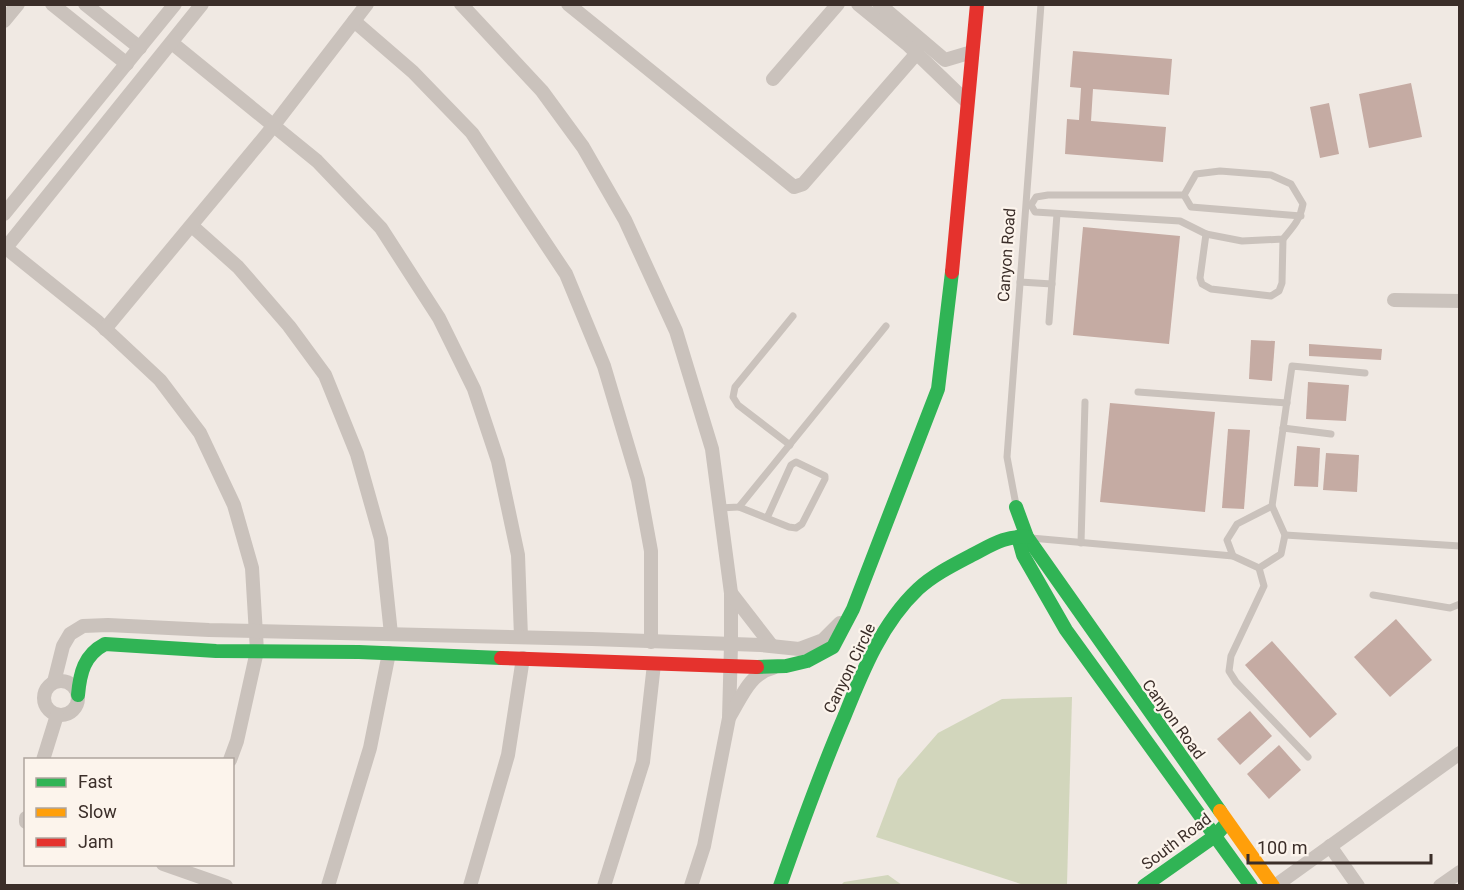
<svg xmlns="http://www.w3.org/2000/svg" width="1464" height="890" viewBox="0 0 1464 890" font-family="Roboto,sans-serif">
<style>
.green{fill:#d2d6bc}
.building{fill:#c5aba3}
.lines{fill:none;stroke-linecap:round;stroke-linejoin:round}
.lane{stroke:#cac2bc;stroke-width:7}
.street{stroke:#cac2bc;stroke-width:14}
.fast{stroke:#30b455;stroke-width:14}
.slow{stroke:#ff9f0a;stroke-width:14}
.jam{stroke:#e5322d;stroke-width:14}
.labels{text-anchor:middle;stroke-width:4.5;stroke-linejoin:round;paint-order:stroke}
.street-label{font-size:16px;fill:#3b2e29;stroke:#fcf4ec}
</style>
<rect width="100%" height="100%" fill="#f0e9e3"/>
<!-- green -->
<g class="green">
<polygon points="1072,697 1067,885 1024,885 876,837 898,779 938,733 1002,699"/>
<polygon points="888,875 902,885 841,885 844,882"/>
</g>
<!-- building -->
<g class="building">
<polygon points="1073,51 1172,59 1169,95 1093,89 1091,121 1166,127 1163,162 1065,154 1067,119 1079,120 1081,88 1070,87"/>
<polygon points="1411,83 1422,137 1369,148 1359,94"/>
<polygon points="1329,103 1339,154 1320,158 1310,107"/>
<polygon points="1083,227 1180,236 1169,344 1073,335"/>
<polygon points="1251,340 1275,341 1272,381 1249,379"/>
<polygon points="1309,344 1382,349 1381,360 1309,356"/>
<polygon points="1308,382 1349,385 1346,421 1306,419"/>
<polygon points="1110,403 1215,412 1205,512 1100,502"/>
<polygon points="1228,429 1250,430 1244,509 1222,508"/>
<polygon points="1297,446 1320,448 1318,487 1294,486"/>
<polygon points="1326,453 1359,455 1357,492 1323,490"/>
<polygon points="1396,619 1432,660 1390,697 1354,657"/>
<polygon points="1272,641 1337,714 1310,738 1245,665"/>
<polygon points="1250,711 1272,736 1240,765 1217,739"/>
<polygon points="1279,745 1301,770 1269,799 1247,774"/>
</g>
<g class="lines">
<!-- lane -->
<g class="lane">
<path d="M 1220,171 L 1271,175 L 1291,184 L 1303,204 C 1300,220 1293,227 1283,239 L 1242,241 L 1206,234 L 1180,221 L 1035,212 L 1031,205 L 1036,197 L 1048,195 L 1184,195 L 1196,174 Z"/>
<polyline points="1184,195 1191,207 1301,216"/>
<polyline points="1206,234 1200,278 1202,284 1211,289 1271,296 1279,291 1282,283 1283,239"/>
<polyline points="1020,282 1052,284"/>
<polyline points="1049,322 1057,214"/>
<polyline points="1138,392 1287,403"/>
<polyline points="1283,428 1331,434"/>
<polyline points="790,445 738,405 733,397 735,387 793,316"/>
<polyline points="1016,505 1007,457 1041,4"/>
<polyline points="739,507 789,527 796,528 802,524 825,479 825,476 796,462 791,465 767,518"/>
<polyline points="719,508 739,507 886,326"/>
<polyline points="1285,535 1460,546"/>
<polyline points="1031,538 1233,556 1259,568"/>
<polyline points="1081,543 1085,402"/>
<polyline points="1233,556 1227,540 1237,524 1272,506 1292,366 1365,373"/>
<polyline points="1259,568 1264,586 1231,656 1229,671 1236,682 1308,757"/>
<polyline points="1259,568 1281,554 1285,535 1272,506"/>
<polyline points="1373,595 1450,608 1460,604"/>
</g>
<!-- street -->
<g class="street">
<polyline points="52,4 127,64"/>
<polyline points="85,4 140,48"/>
<polyline points="461,4 542,91 583,147 625,220 676,331 712,449 731,593 731,645 729,718 704,846 691,886"/>
<polyline points="568,4 794,187 803,184 917,53"/>
<polyline points="858,4 907,44 967,102"/>
<polyline points="879,4 945,60 972,52"/>
<polyline points="4,21 18,4"/>
<polyline points="354,21 413,72 472,133 566,274 604,366 638,480 651,551 651,642"/>
<polyline points="172,43 317,161 381,228 439,318 474,389 498,461 518,555 521,637"/>
<polyline points="773,79 838,4"/>
<polyline points="4,214 175,4"/>
<polyline points="192,226 238,267 289,326 325,375 357,454 381,539 391,634"/>
<polyline points="6,248 98,322 160,380 200,433 234,505 252,568 257,651 237,741 230,760"/>
<polyline points="4,250 202,4"/>
<polyline points="1394,300 1460,301"/>
<polyline points="105,329 267,134 367,4"/>
<polyline points="731,593 772,646"/>
<circle cx="61" cy="698" r="17"/>
<polyline points="54,682 63,646 70,634 83,626 108,625 209,630 592,639 761,645 799,649 823,640 840,623"/>
<path d="M 730,716 C 741,698 750,673 773,668"/>
<polyline points="43,760 57,715"/>
<polyline points="26,818 26,822"/>
<polyline points="1330,846 1358,886"/>
<polyline points="163,864 226,886"/>
<polyline points="328,886 370,748 389,653"/>
<polyline points="470,886 508,755 523,658"/>
<polyline points="604,886 643,762 654,664"/>
<polyline points="1275,886 1460,753"/>
<polyline points="1440,886 1460,872"/>
</g>
<!-- fast -->
<g class="fast">
<polyline points="1016,507 1027,537 1220,811"/>
<polyline points="1018,537 1023,555 1066,630 1251,886"/>
<polyline points="757,667 786,666 807,661 833,647 853,609 938,389 952,272"/>
<path d="M 78,695 C 80,673 84,655 105,644 L 216,651 L 359,652 L 501,658"/>
<path d="M 780,886 C 800,829 821,771 845,715 C 863,670 882,623 918,589 C 933,575 953,565 972,555 C 990,546 1006,535 1027,537"/>
<polyline points="1144,886 1215,836 1224,826"/>
</g>
<!-- slow -->
<polyline class="slow" points="1220,811 1273,886"/>
<!-- jam -->
<g class="jam">
<polyline points="952,272 977,4"/>
<polyline points="501,658 757,667"/>
</g>
</g>
<g class="labels">
<!-- street labels -->
<g class="street-label">
<text transform="translate(1006 255) rotate(-86)" y="6">Canyon Road</text>
<text transform="translate(849 668) rotate(-64)" y="6">Canyon Circle</text>
<text transform="translate(1174 719) rotate(54)" y="6">Canyon Road</text>
<text transform="translate(1176 841) rotate(-37)" y="6">South Road</text>
</g>
</g>
<!-- border -->
<rect width="1464" height="890" fill="none" stroke="#3b2e29" stroke-width="12"/>
<!-- legend -->
<rect x="24" y="758" width="210" height="108" fill="#fcf4ec" stroke="#afa59e" stroke-width="1.5"/>
<rect x="36" y="778" width="30" height="9" fill="#30b455" stroke="#afa59e" stroke-width="1.5"/>
<text x="78" y="788" font-size="18" fill="#3b2e29">Fast</text>
<rect x="36" y="808" width="30" height="9" fill="#ff9f0a" stroke="#afa59e" stroke-width="1.5"/>
<text x="78" y="818" font-size="18" fill="#3b2e29">Slow</text>
<rect x="36" y="838" width="30" height="9" fill="#e5322d" stroke="#afa59e" stroke-width="1.5"/>
<text x="78" y="848" font-size="18" fill="#3b2e29">Jam</text>
<!-- scale -->
<path d="M1248 854v9h183v-9" fill="none" stroke="#3b2e29" stroke-width="3"/>
<text x="1257" y="854" font-size="18" fill="#3b2e29" stroke="#fcf4ec" stroke-width="4.5" paint-order="stroke">100 m</text>
</svg>
